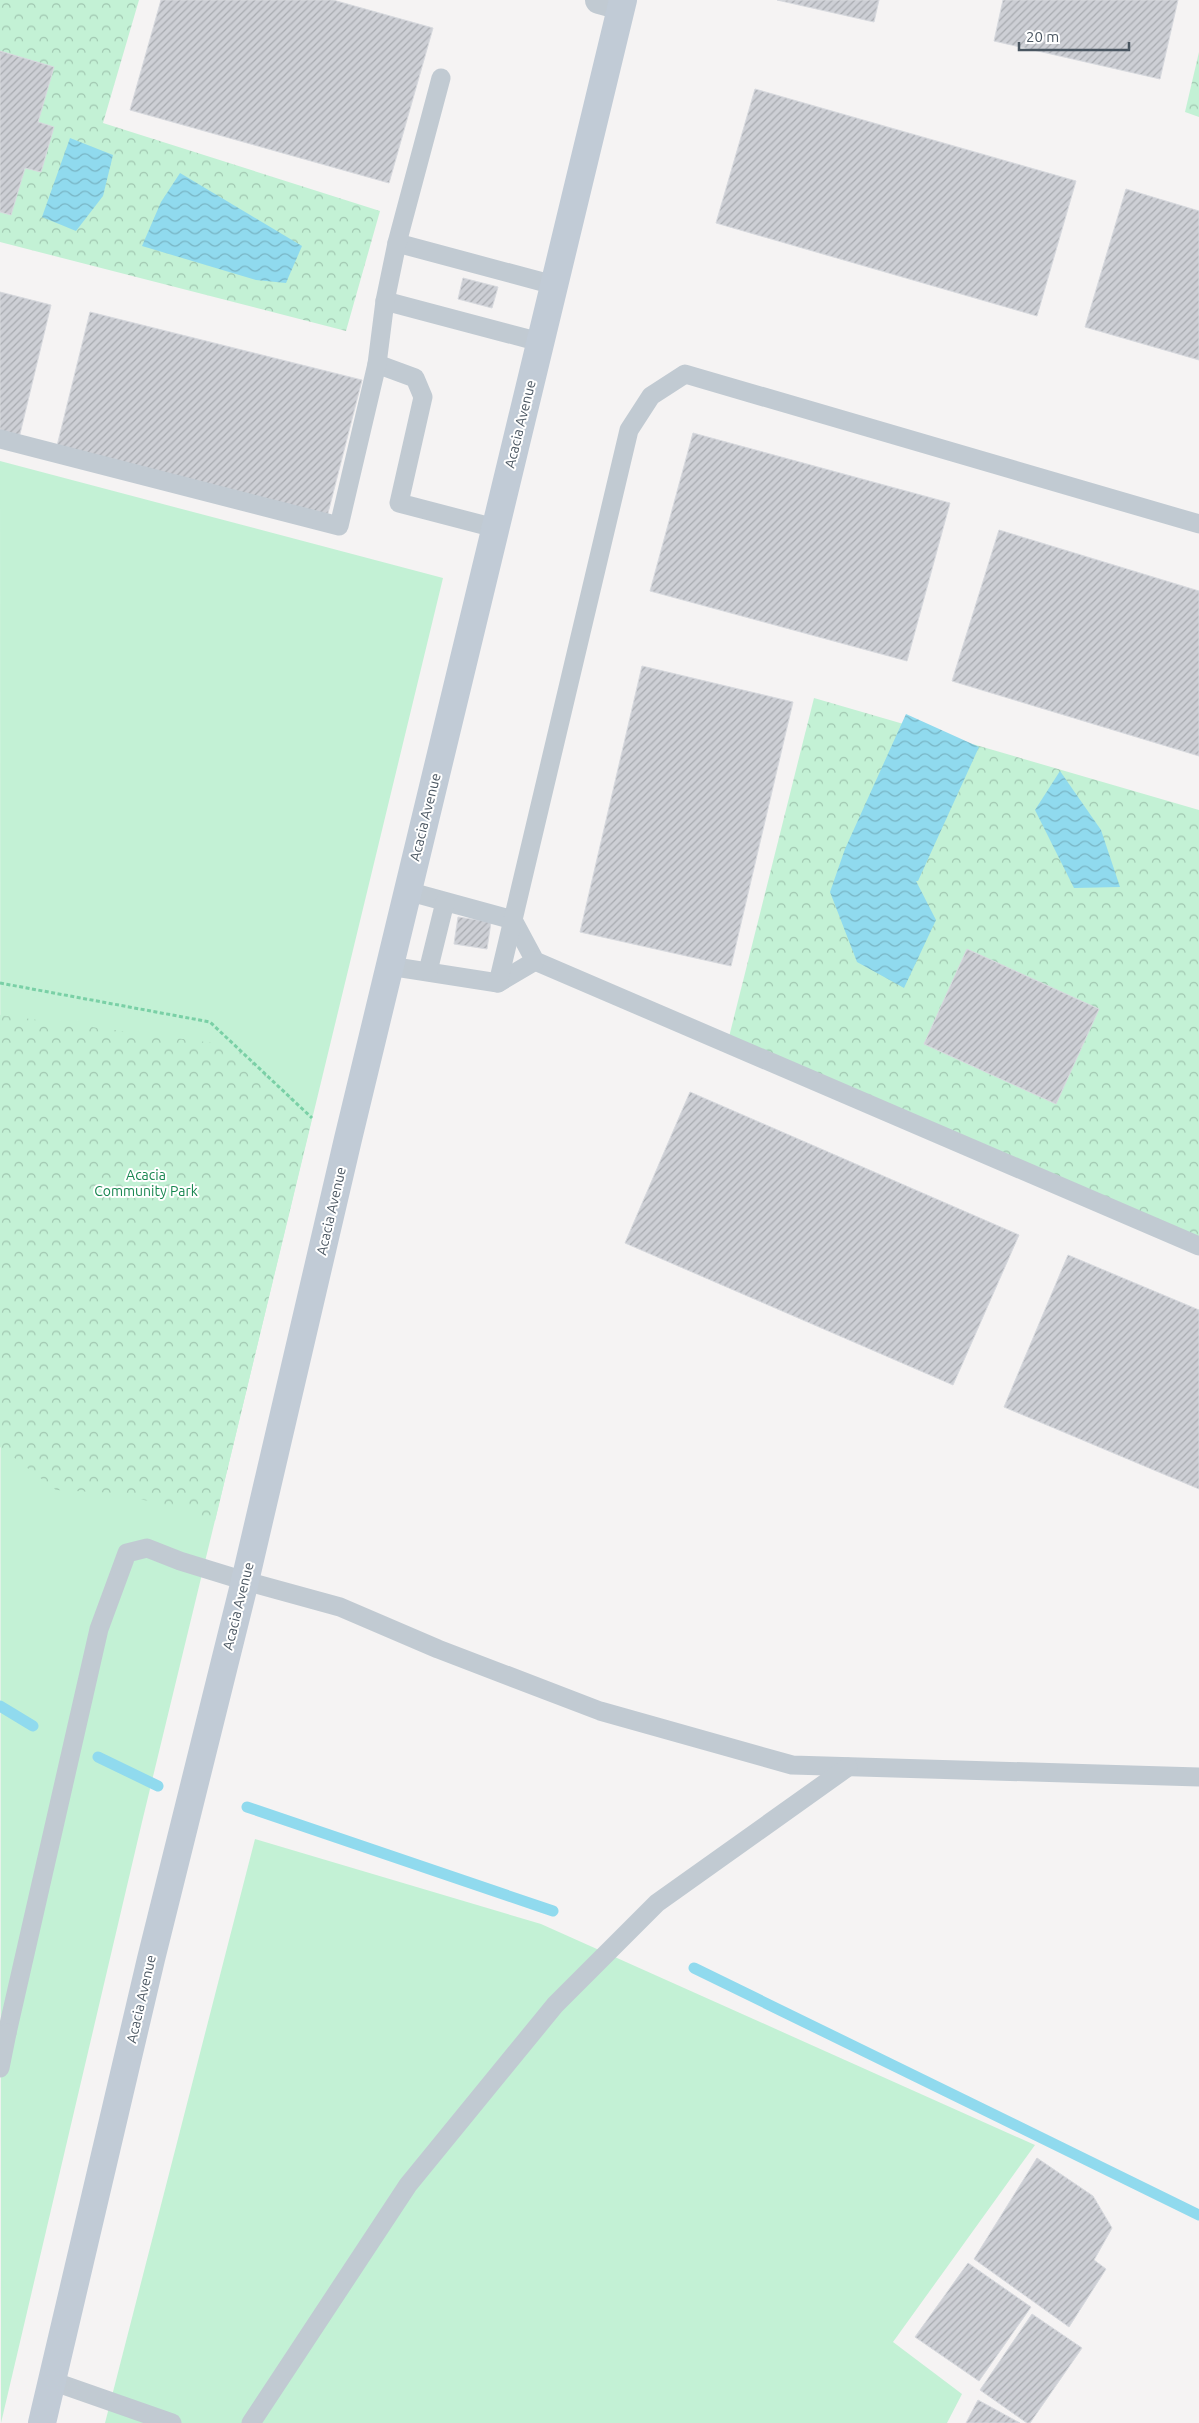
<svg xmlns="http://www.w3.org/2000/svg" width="1199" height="2423" viewBox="0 0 1199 2423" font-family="Ubuntu,sans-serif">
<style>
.grass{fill:#c3f1d5}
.forest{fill:url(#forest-crowns)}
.water{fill:url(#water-waves)}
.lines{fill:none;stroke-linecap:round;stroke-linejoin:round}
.stream{stroke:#90daee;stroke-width:11}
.building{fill:url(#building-hatch);stroke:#d7d9de}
.path{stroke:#7ad0a6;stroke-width:3;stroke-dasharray:4 2.5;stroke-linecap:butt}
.lane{stroke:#c1cad2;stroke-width:19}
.street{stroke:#c1cad2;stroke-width:28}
.secondary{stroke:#c1cbd6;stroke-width:28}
.labels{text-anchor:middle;stroke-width:4;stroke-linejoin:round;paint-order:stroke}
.street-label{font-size:14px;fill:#4a5661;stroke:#fff}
.park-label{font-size:14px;fill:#17864f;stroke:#fff}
</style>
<defs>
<pattern id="forest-crowns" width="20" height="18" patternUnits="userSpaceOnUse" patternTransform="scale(1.25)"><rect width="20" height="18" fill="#c3f1d5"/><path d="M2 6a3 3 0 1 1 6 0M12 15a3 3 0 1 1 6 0" fill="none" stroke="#a0c6b0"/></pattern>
<pattern id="water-waves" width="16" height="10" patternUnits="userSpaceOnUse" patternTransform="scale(1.25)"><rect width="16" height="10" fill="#90daee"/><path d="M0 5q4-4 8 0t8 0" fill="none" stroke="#78b4c4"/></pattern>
<pattern id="building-hatch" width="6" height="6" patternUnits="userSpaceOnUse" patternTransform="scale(1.25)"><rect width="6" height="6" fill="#cdcfd5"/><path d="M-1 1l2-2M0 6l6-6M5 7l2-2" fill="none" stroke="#a8abb0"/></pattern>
</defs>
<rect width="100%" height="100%" fill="#f5f3f3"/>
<!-- grass -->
<g class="grass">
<polygon points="0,461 443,578 142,1822 1,2423"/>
<polygon points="255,1839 541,1924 1035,2145 893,2342 962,2394 947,2423 105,2423"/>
</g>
<!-- forest -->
<g class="forest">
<polygon points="0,0 139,0 103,123 380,211 346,331 0,242"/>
<polygon points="1199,52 1199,117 1185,112"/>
<polygon points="814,698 1199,810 1199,1237 729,1037"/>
<polygon points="0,1015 236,1046 312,1118 215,1521 179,1508 113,1493 56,1490 0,1447"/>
</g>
<!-- water -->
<g class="water">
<polygon points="70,138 113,155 103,196 76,231 42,217"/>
<polygon points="180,173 302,246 286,283 256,280 142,246 161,202"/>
<polygon points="906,714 979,747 918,881 916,881 936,920 904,988 857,962 830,892 845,849"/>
<polygon points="1060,771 1101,830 1120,887 1074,888 1035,810"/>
</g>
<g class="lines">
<!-- stream -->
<g class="stream">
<polyline points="0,1706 33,1726"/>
<polyline points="98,1757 158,1786"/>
<polyline points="247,1807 553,1911"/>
<polyline points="694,1968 1199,2215"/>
</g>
</g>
<!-- building -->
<g class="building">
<polygon points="161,0 333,0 433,28 389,183 130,110"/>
<polygon points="777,0 879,0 874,22"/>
<polygon points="1003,0 1178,0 1160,79 994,41"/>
<polygon points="0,51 54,67 38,122 54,127 41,172 25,168 11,215 0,212"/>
<polygon points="755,89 1076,181 1037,316 716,223"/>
<polygon points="1126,189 1199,211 1199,360 1085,327"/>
<polygon points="463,278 498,287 492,308 458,299"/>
<polygon points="0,292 51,305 19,438 0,433"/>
<polygon points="90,312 362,380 327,517 56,450"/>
<polygon points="693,433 950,503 907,661 650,591"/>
<polygon points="999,530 1199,591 1199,756 952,681"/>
<polygon points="642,666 793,702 731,966 580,932"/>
<polygon points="458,917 491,922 487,949 454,944"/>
<polygon points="967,949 1099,1009 1056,1104 924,1044"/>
<polygon points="690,1092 1019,1235 953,1385 625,1243"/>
<polygon points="1068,1255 1199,1310 1199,1489 1004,1407"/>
<polygon points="1037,2158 1093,2196 1112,2228 1094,2260 1106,2269 1069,2327 974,2259"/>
<polygon points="968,2263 1031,2307 979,2381 915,2337"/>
<polygon points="1032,2314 1082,2348 1030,2423 1027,2423 980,2390"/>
<polygon points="978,2400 1020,2423 966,2423"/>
</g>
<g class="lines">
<!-- path -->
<polyline class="path" points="0,983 210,1022 312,1118"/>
<!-- lane -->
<g class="lane">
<polyline points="397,243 554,285"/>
<polyline points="385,301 540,342"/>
<polyline points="377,364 415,378 423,397 399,503 495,528"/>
<polyline points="0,439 339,526 377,364 385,301 397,243 441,78"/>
<polyline points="407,891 513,920 535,961 1199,1246"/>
<polyline points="389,966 498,983 535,961"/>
<polyline points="428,971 445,902"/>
<polyline points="498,983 629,430 651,396 685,374 1199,524"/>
<polyline points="0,2037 7,2033 99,1629 127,1553 147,1548 180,1561 245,1581 340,1607 438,1649 600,1711 792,1765 1199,1777"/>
<polyline points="0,2068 7,2033"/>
<polyline points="52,2381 172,2423"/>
<polyline points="251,2423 408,2185 555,2005 657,1903 848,1767"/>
</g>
<!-- street -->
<polyline class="street" points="599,0 621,6"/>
<!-- secondary -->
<polyline class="secondary" points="42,2423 151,1959 245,1581 348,1139 623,0"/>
</g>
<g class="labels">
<!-- street labels -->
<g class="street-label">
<text transform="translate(520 424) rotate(-76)" y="5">Acacia Avenue</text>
<text transform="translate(425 817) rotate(-76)" y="5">Acacia Avenue</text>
<text transform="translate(331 1211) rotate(-77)" y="5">Acacia Avenue</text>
<text transform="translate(238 1606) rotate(-76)" y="5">Acacia Avenue</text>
<text transform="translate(141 1999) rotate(-77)" y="5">Acacia Avenue</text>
</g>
<!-- park labels -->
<g class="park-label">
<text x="146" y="1180">Acacia<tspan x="146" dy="16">Community Park</tspan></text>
</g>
</g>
<!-- scale -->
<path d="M1019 42v8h110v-8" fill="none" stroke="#4a5661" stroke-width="2.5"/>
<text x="1026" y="42" font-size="15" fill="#4a5661" stroke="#ffffff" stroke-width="4" paint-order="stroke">20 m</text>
</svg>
